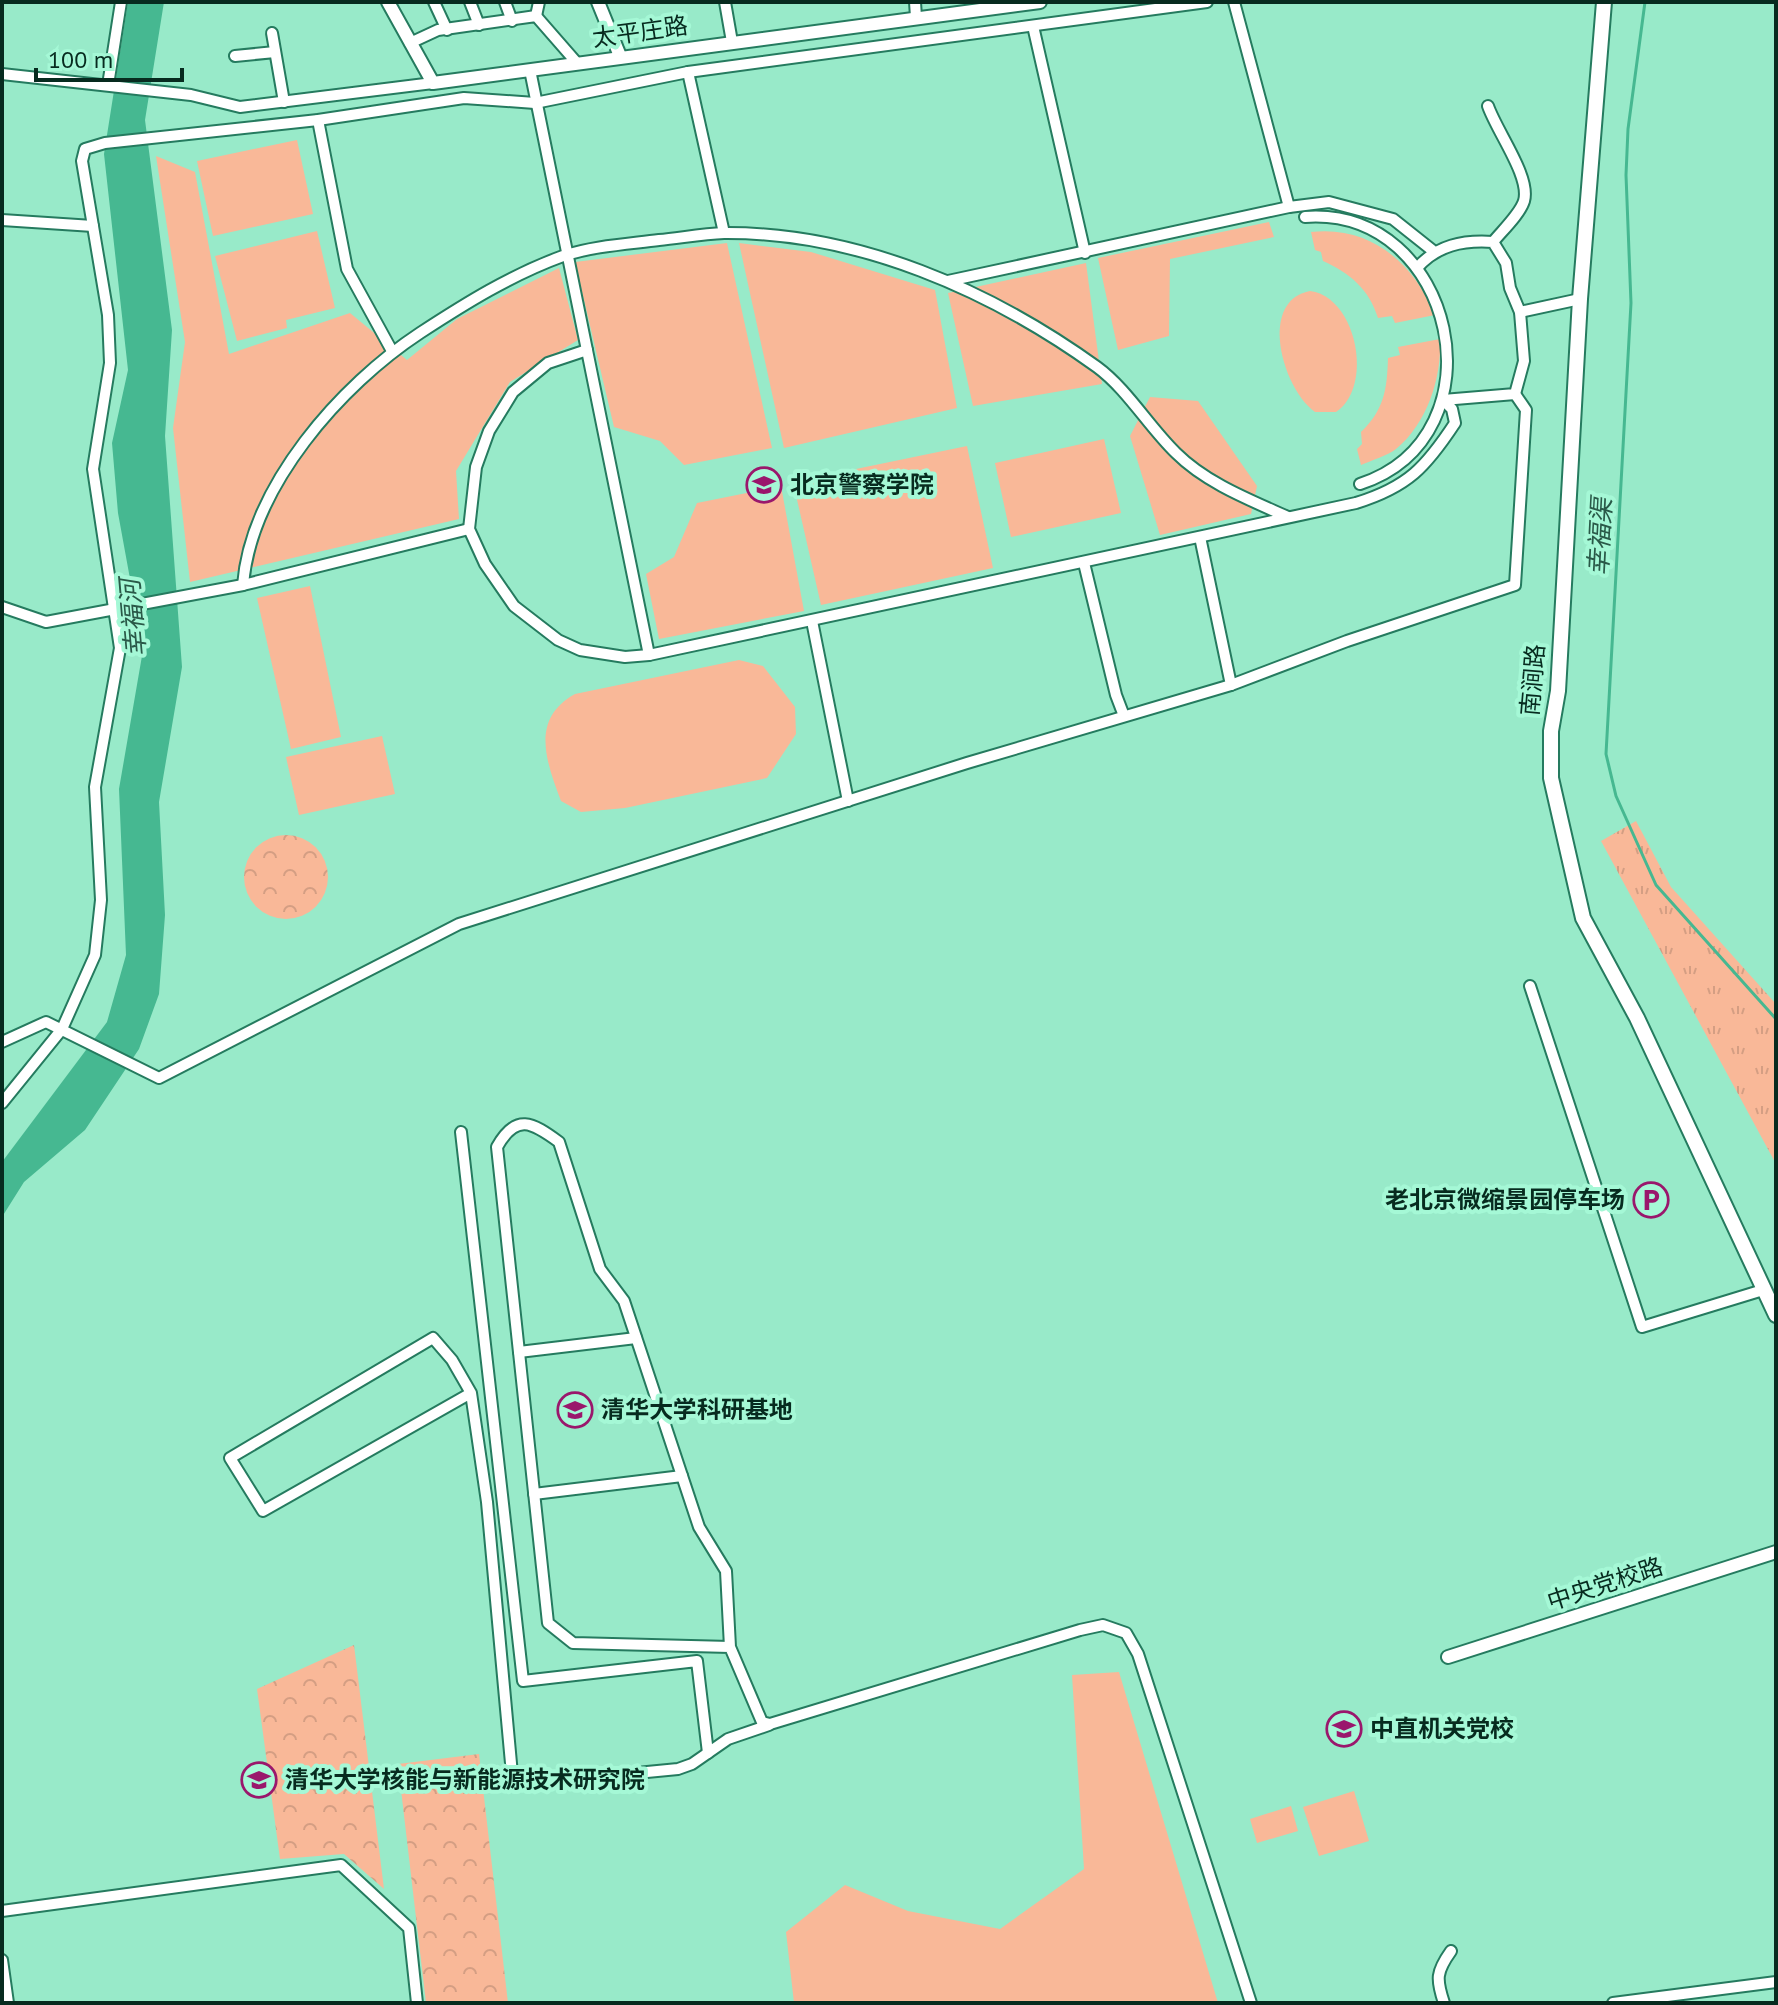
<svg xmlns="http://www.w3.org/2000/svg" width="1778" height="2005" viewBox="0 0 1778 2005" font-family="'PT Sans','Noto Sans SC',sans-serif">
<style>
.green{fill:#f9b898}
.forest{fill:url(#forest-crowns)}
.park{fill:url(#park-tufts)}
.water{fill:#46b891}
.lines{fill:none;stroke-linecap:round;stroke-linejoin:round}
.stream{stroke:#46b891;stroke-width:3}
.minor-casing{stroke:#257b5f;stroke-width:14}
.tertiary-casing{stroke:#257b5f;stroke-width:16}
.secondary-casing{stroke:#257b5f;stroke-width:18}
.minor{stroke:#fff;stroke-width:10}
.tertiary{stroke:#fff;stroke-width:12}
.secondary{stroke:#fff;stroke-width:14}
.labels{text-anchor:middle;stroke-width:8;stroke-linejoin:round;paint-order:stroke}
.street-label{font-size:24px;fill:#072b1f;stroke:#a5f8d6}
.poi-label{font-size:24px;font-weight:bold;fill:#072b1f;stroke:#a5f8d6;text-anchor:start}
.water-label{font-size:26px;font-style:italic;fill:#2a5948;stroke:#a5f8d6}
</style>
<defs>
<pattern id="forest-crowns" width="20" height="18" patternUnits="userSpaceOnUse" patternTransform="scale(2)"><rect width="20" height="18" fill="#f9b898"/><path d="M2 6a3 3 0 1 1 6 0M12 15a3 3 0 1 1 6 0" fill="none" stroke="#d49e83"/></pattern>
<pattern id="park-tufts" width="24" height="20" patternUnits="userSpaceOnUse" patternTransform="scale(2)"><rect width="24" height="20" fill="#f9b898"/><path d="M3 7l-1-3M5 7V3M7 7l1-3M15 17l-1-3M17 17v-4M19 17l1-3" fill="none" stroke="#d49e83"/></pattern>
</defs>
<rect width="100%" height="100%" fill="#98eac9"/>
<!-- green -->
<g class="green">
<polygon points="297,140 313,214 213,236 197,161"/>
<polygon points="156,156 195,172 229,354 350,313 407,360 457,319 559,268 578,340 510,382 456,471 459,519 190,582 173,428 185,342"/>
<polygon points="1269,222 1274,237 1170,259 1169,336 1118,350 1098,258"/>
<polygon points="317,231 335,308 286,320 287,328 237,341 215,256"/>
<path d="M 1311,232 C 1370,225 1414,263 1435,315 L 1395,323 L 1392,316 L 1378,318 C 1369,289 1350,273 1323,261 L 1321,252 L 1315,250 Z"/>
<polygon points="727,243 772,448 684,465 660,441 614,427 575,262"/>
<polygon points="739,243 811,252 935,290 957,408 784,448"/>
<polygon points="1086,263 1102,384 973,406 948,293"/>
<path d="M 1310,291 C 1357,297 1374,387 1336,412 L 1315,412 C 1283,390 1257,301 1310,291 Z"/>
<path d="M 1440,339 C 1442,377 1427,424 1396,449 C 1387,456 1372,460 1361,465 L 1357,449 L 1362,444 L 1361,432 C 1384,410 1387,390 1388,358 L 1400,355 L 1398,347 Z"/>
<polygon points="1150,397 1198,401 1257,486 1251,514 1160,535 1130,436"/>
<polygon points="1104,439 1121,513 1011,537 995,463"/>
<polygon points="967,446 993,568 821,605 793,482"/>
<polygon points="781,486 804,611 659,639 646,574 674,557 697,503"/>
<polygon points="310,586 341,737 291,749 257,598"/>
<path d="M 739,660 L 763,666 L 795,707 L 796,734 L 767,778 L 625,808 L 581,812 L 561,801 C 546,761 530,719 575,694 Z"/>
<polygon points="382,736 395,794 299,815 286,757"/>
<polygon points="1119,1672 1218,2003 794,2003 786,1932 845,1885 908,1911 1000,1929 1084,1869 1072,1675"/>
<polygon points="1354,1791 1369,1841 1319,1856 1303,1807"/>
<polygon points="1291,1806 1298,1831 1257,1843 1250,1819"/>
</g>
<!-- forest -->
<g class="forest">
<circle cx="286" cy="877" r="42"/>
<polygon points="354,1645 384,1889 344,1854 280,1859 257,1689"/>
<polygon points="479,1754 508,2003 426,2003 398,1764"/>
</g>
<!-- park -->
<polygon class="park" points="1636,821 1671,887 1776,1004 1776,1164 1601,841"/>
<!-- water -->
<polygon class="water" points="128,2 164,2 145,120 172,330 165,436 182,667 159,802 165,915 159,994 139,1049 85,1130 24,1182 2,1217 2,1162 107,1022 126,955 119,789 143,650 118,513 112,443 128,370 104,154"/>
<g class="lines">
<!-- stream -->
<polyline class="stream" points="1645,2 1628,129 1626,175 1631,303 1606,754 1616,796 1656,885 1776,1019"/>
<defs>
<g id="minor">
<polyline points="434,2 447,30"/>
<polyline points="470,2 479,25"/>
<polyline points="505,2 512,21"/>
<polyline points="725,2 732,42"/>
<polyline points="915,2 916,17"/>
<polyline points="1234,2 1289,207"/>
<polyline points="536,16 539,2"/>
<polyline points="1033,26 1085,253"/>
<polyline points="272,33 284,102"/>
<polyline points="410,43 438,30 536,16 577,63"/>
<polyline points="235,56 275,52"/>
<polyline points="530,70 649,655"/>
<polyline points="688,72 724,233"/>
<polyline points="2,74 191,95 240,107 433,83"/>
<polyline points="108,85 121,2"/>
<path d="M 1488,106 C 1497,132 1531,177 1524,201 C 1520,214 1502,231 1493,242"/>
<polyline points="318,120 347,269 392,351"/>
<path d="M 1305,217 C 1455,206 1506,436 1360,484"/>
<polyline points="2,220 93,226"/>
<path d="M 1417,268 C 1437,245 1463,240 1493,242 L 1506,263 L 1510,288 L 1520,312 L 1524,361 L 1515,394 L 1443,400"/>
<polyline points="948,281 1289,207 1329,202 1393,219 1432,250"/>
<polyline points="1520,312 1580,299"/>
<path d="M 587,350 L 548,363 L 513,392 L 489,431 L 476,467 L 469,529 L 485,564 L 514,606 L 558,640 L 580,650 L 625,657 L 649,655 L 1356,503 C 1408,487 1426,467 1455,423 L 1452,409 L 1443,400"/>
<polyline points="1200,537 1231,685"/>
<polyline points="1084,563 1116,695 1124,716"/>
<path d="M 243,585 C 251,486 341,385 420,333 C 466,303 511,275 563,256 C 593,246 628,244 659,240 C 680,238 702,234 724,233 C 858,232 990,290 1097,367 C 1127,389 1149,427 1176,453 C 1206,483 1250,500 1288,517"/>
<polyline points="2,607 46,622 243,585 469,529"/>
<polyline points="812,621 848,801"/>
<polyline points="1530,986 1642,1327 1763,1290"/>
<polyline points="2,1042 46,1022 159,1078 459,924 967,763 1231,685 1347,641 1515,585 1526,410 1515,394"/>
<polyline points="2,1103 62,1029 95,955 101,900 95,787 120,648 93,469 110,363 108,315 82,161 85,149 105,143 318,120 464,98 535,103 688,72 1207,2"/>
<polyline points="461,1132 523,1681 697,1661 708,1753"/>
<polyline points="519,1352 636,1338"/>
<polyline points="471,1393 263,1511 230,1458 433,1338 452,1360 471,1393 487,1502 513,1785 678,1769 692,1764 728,1739 769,1725"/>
<polyline points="534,1494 682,1476"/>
<path d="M 730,1647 L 573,1643 L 548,1623 L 497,1147 C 516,1113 532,1122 559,1142 L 600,1269 L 624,1301 L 699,1527 L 726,1571 L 730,1647 L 762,1722 L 770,1724 L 1080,1630 L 1103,1625 L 1126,1633 L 1138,1654 L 1251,2003"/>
<polyline points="2,1911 341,1865 409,1928 417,2003"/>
<polyline points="2,1960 8,2003"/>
<path d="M 1444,2003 C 1436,1979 1436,1972 1451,1951"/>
<polyline points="1613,2003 1776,1982"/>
</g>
<g id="tertiary">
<polyline points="388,2 433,83 1040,2"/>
<polyline points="598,2 620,56"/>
<polyline points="1448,1657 1776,1552"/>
</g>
<polyline id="secondary" points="1604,2 1580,299 1558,691 1551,731 1551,778 1583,918 1637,1018 1776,1315"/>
</defs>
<!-- minor casing -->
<use href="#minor" class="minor-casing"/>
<!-- tertiary casing -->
<use href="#tertiary" class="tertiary-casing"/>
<!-- secondary casing -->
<use href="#secondary" class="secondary-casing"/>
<!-- minor -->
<use href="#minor" class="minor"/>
<!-- tertiary -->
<use href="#tertiary" class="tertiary"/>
<!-- secondary -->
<use href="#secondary" class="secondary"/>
</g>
<!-- icons -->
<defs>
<symbol id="university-ring" viewBox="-11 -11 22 22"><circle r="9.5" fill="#a5f8d6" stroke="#9a176c" stroke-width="1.5"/><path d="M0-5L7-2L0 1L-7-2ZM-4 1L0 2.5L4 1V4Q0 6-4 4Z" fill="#9a176c"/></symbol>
<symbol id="parking-ring" viewBox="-11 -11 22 22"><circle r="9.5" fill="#a5f8d6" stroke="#9a176c" stroke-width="1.5"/><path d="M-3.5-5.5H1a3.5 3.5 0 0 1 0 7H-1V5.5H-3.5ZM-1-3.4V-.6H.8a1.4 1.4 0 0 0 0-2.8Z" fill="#9a176c"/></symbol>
</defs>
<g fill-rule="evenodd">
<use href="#university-ring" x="744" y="465" width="40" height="40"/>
<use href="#parking-ring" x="1631" y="1180" width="40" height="40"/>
<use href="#university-ring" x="555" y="1390" width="40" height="40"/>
<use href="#university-ring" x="1324" y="1709" width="40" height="40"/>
<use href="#university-ring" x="239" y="1760" width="40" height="40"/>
</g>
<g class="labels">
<!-- street labels -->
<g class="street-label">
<text transform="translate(640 32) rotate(-8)" y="8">太平庄路</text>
<text transform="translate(1533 680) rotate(-85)" y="8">南涧路</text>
<text transform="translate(1605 1584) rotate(-18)" y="8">中央党校路</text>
</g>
<!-- poi labels -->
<g class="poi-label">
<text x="790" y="493">北京警察学院</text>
<text x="1625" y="1208" text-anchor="end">老北京微缩景园停车场</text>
<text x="601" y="1418">清华大学科研基地</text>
<text x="1370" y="1737">中直机关党校</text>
<text x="285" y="1788">清华大学核能与新能源技术研究院</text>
</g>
<!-- water labels -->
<g class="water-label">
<text transform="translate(1600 537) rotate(-87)" y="9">幸福渠</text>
<text transform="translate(133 618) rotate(-95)" y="9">幸福河</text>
</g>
</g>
<!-- border -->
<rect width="1778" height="2005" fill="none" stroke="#072b1f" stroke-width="8"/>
<!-- scale -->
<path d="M36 68v12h146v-12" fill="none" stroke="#072b1f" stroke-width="4"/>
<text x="48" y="68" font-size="24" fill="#072b1f" stroke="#a5f8d6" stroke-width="6" paint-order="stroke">100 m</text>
</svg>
